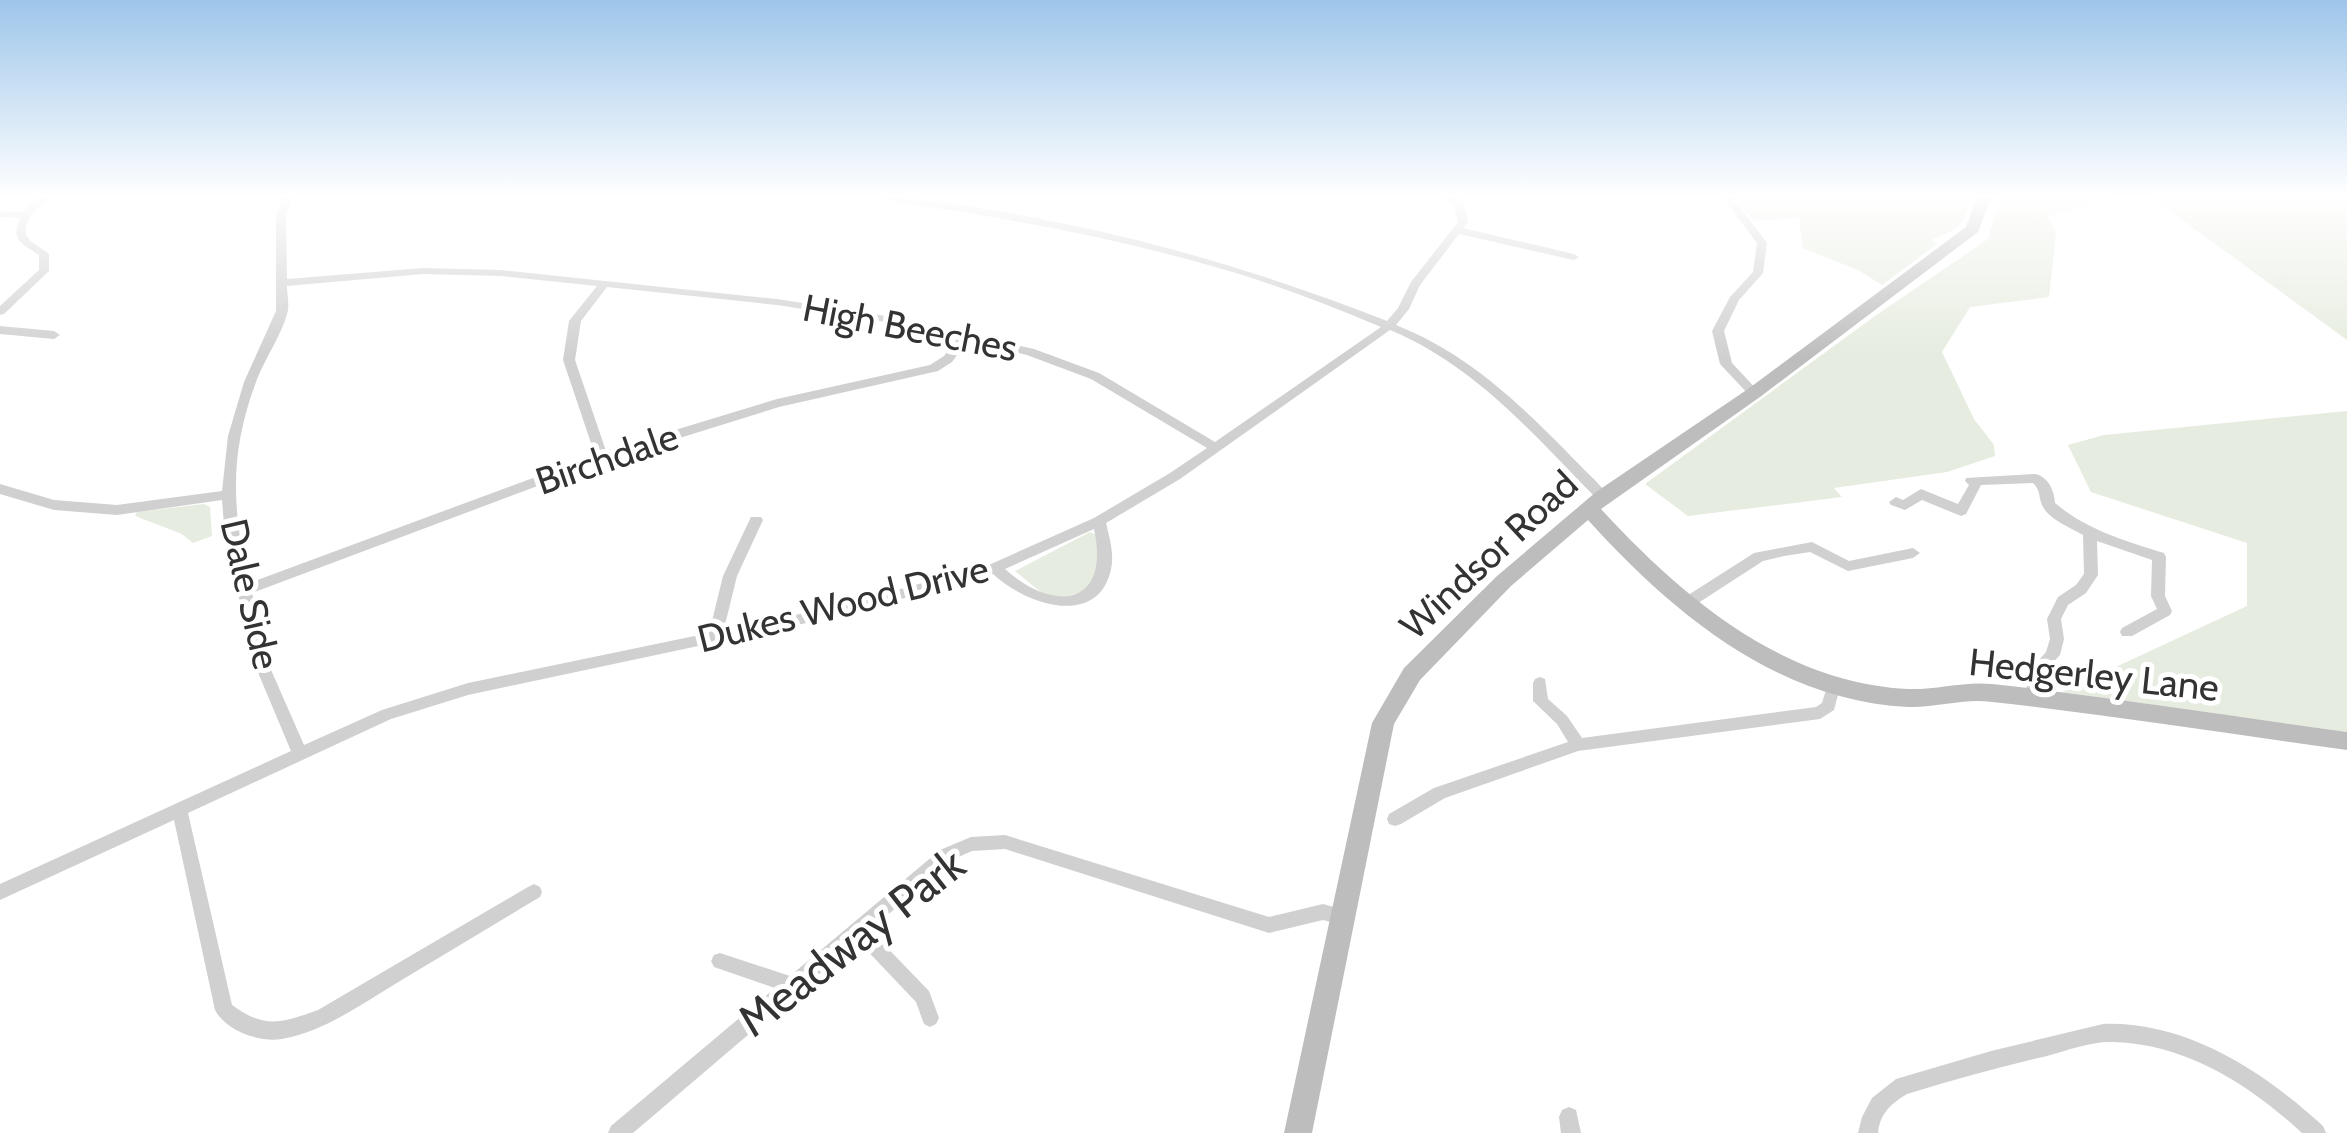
<svg xmlns="http://www.w3.org/2000/svg" width="2347" height="1133" viewBox="0 0 2347 1133" font-family="Cabin,sans-serif">
<style>
.green{fill:#e6ecdf}
.lines{fill:none;stroke-linecap:round;stroke-linejoin:round}
.street{fill:#d0d0d0;fill-rule:evenodd}
.secondary{fill:#bdbdbd;fill-rule:evenodd}
.labels{text-anchor:middle;stroke-width:10;stroke-linejoin:round;paint-order:stroke}
.street-label{font-size:38px;fill:#333;stroke:#fff}
.near-street-label{font-size:45px;fill:#333;stroke:#fff}
</style>
<rect width="100%" height="100%" fill="#fff"/>
<!-- green -->
<g class="green">
<path d="M 1733,198 L 1971,198 C 1964,230 1955,229 1932,240 L 1937,244 L 1882,285 L 1858,270 L 1803,248 L 1799,218 L 1755,221 Z"/>
<polygon points="2000,198 2115,198 2048,216 2056,234 2049,297 1970,307 1942,352 1974,419 1994,445 1995,456 1947,472 1834,488 1842,497 1688,516 1645,484 1875,316 1988,239"/>
<polygon points="2152,198 2347,198 2347,340"/>
<polygon points="2347,411 2347,732 2062,692 2247,606 2247,543 2091,492 2068,445 2104,435"/>
<polygon points="204,504 210,507 212,536 193,543 182,534 135,516 137,512"/>
<path d="M 1090,532 L 1102,538 C 1101,583 1096,593 1049,599 L 1015,571 Z"/>
</g>
<g class="lines">
<!-- street -->
<g class="street">
<path d="M 37,198 L 48,198 C 39,208 17,225 29,239 C 34,245 44,249 49,254 L 49,271 L 4,314 L 0,315 L 0,306 L 39,270 L 39,255 C 22,244 10,240 20,218 L 0,217 L 0,211 L 23,212 Z"/>
<path d="M 282,198 L 292,198 L 286,217 L 287,279 L 423,268 L 501,270 L 777,299 L 875,314 L 1034,349 L 1099,373 L 1215,442 L 1381,327 C 1333,307 1285,288 1236,273 C 1123,239 1007,218 890,201 L 885,198 C 936,198 986,209 1036,218 C 1157,241 1273,276 1387,321 L 1398,308 L 1411,282 L 1458,222 L 1454,206 L 1443,198 L 1456,198 L 1464,204 L 1468,222 L 1463,228 L 1574,254 L 1579,257 L 1574,260 L 1459,234 L 1420,285 L 1409,309 L 1396,325 C 1464,352 1515,399 1566,451 C 1580,466 1597,481 1610,497 L 1603,502 L 1598,500 C 1534,435 1476,366 1390,330 L 1180,479 L 1106,523 C 1109,536 1113,549 1112,563 C 1103,631 1026,605 993,574 L 839,616 L 468,695 L 391,719 L 188,813 L 232,1005 C 264,1029 282,1023 318,1010 L 528,887 L 534,884 L 540,887 L 542,892 L 540,897 C 493,925 447,953 400,981 C 363,1003 326,1031 282,1039 C 260,1043 226,1031 215,1010 L 174,820 L 0,900 L 0,884 L 291,751 L 254,663 L 225,537 L 222,500 L 117,515 L 54,510 L 0,494 L 0,484 L 54,500 L 117,505 L 222,491 L 228,436 L 244,382 L 276,311 L 276,217 ZM 423,274 L 501,276 L 597,286 L 569,321 L 563,360 L 595,455 L 249,583 C 232,509 229,454 256,382 C 264,360 284,331 288,310 C 289,302 287,293 287,286 ZM 607,287 L 777,305 L 875,320 L 957,339 L 944,356 L 930,365 L 777,399 L 606,451 L 575,360 L 581,321 ZM 967,341 L 1027,355 L 1091,379 L 1207,448 L 1170,473 L 1094,518 L 991,564 L 839,606 L 724,629 L 737,576 L 763,520 L 761,517 L 751,517 L 723,576 L 709,633 L 468,683 L 382,710 L 304,745 L 268,663 L 252,593 L 599,463 L 607,463 L 609,460 L 779,407 L 938,371 L 952,362 ZM 1094,529 C 1111,607 1053,613 1005,569 Z"/>
<polygon points="1723,198 1733,198 1767,243 1763,273 1739,300 1724,331 1732,363 1760,393 1754,397 1750,396 1720,364 1712,331 1730,297 1753,272 1757,243"/>
<polygon points="0,326 54,331 60,335 54,339 0,334"/>
<path d="M 2036,474 C 2049,478 2054,490 2055,503 C 2087,530 2125,541 2164,553 L 2166,557 L 2165,596 L 2172,611 L 2170,615 L 2132,636 L 2122,636 L 2120,632 L 2122,628 L 2157,609 L 2151,596 L 2152,560 L 2097,541 L 2098,575 L 2086,593 L 2068,605 L 2061,619 L 2064,639 L 2060,655 L 2047,669 L 2039,697 L 2036,701 L 2031,703 L 2026,701 L 2023,697 L 2034,666 L 2046,652 L 2050,639 L 2047,619 L 2058,597 L 2076,585 L 2084,574 L 2083,535 C 2071,528 2048,519 2042,505 C 2038,495 2041,491 2033,483 L 1981,485 L 1966,514 L 1961,516 L 1922,500 L 1905,510 L 1891,505 L 1889,502 L 1896,497 L 1903,500 L 1921,489 L 1958,504 L 1969,485 L 1965,481 L 1966,478 Z"/>
<polygon points="1812,542 1849,561 1913,548 1920,553 1913,558 1848,571 1810,552 1784,556 1763,561 1692,607 1682,607 1680,603 1682,599 1754,553"/>
<polygon points="1540,677 1545,679 1548,699 1567,716 1582,738 1816,707 1822,703 1828,683 1833,681 1838,683 1840,687 1834,710 1820,719 1578,751 1445,798 1401,824 1395,826 1389,824 1387,819 1389,814 1434,788 1568,742 1557,724 1533,701 1533,683 1535,679"/>
<polygon points="1005,835 1269,917 1323,904 1349,911 1352,917 1349,923 1343,925 1323,920 1269,933 1005,849 972,851 952,860 870,930 929,991 939,1018 936,1024 930,1027 924,1024 916,1002 858,941 633,1133 608,1133 611,1126 775,988 714,967 711,961 714,955 720,953 790,976 940,850 971,837"/>
<path d="M 2103,1024 C 2187,1021 2264,1072 2323,1126 L 2326,1133 L 2302,1133 C 2250,1085 2186,1044 2114,1042 C 2091,1041 2069,1050 2047,1056 C 2000,1067 1953,1080 1907,1094 C 1890,1104 1880,1114 1878,1133 L 1858,1133 L 1862,1117 L 1872,1098 L 1896,1079 L 1991,1051 Z"/>
<polygon points="1569,1107 1576,1110 1581,1133 1561,1133 1559,1117 1562,1110"/>
</g>
<!-- secondary -->
<path class="secondary" d="M 1977,198 L 1991,198 L 1978,232 L 1760,397 L 1601,509 C 1682,597 1783,683 1908,689 C 1936,690 1964,681 1992,684 C 2110,697 2229,716 2347,732 L 2347,750 C 2229,734 2111,715 1992,702 C 1964,698 1936,708 1908,707 C 1778,701 1672,613 1588,520 L 1511,586 L 1420,680 L 1394,724 L 1312,1133 L 1284,1133 L 1372,723 L 1404,668 L 1497,576 L 1596,492 L 1748,389 L 1966,227 Z"/>
</g>
<!-- sky -->
<linearGradient id="sky" x2="0" y2="1"><stop stop-color="#9ec6ea"/><stop offset="0.55" stop-color="#fff"/><stop offset="1" stop-color="#fff" stop-opacity="0"/></linearGradient>
<rect width="2347" height="357" fill="url(#sky)"/>
<g class="labels">
<!-- street labels -->
<g class="street-label">
<text transform="translate(910 328) rotate(11)" y="13">High Beeches</text>
<text transform="translate(607 459) rotate(-19)" y="13">Birchdale</text>
<text transform="translate(1489 555) rotate(-43)" y="13">Windsor Road</text>
<text transform="translate(250 594) rotate(77)" y="13">Dale Side</text>
<text transform="translate(843 604) rotate(-14)" y="13">Dukes Wood Drive</text>
<text transform="translate(2094 675) rotate(6)" y="13">Hedgerley Lane</text>
</g>
<!-- near-street labels -->
<g class="near-street-label">
<text transform="translate(851 942) rotate(-38)" y="16">Meadway Park</text>
</g>
</g>
</svg>
